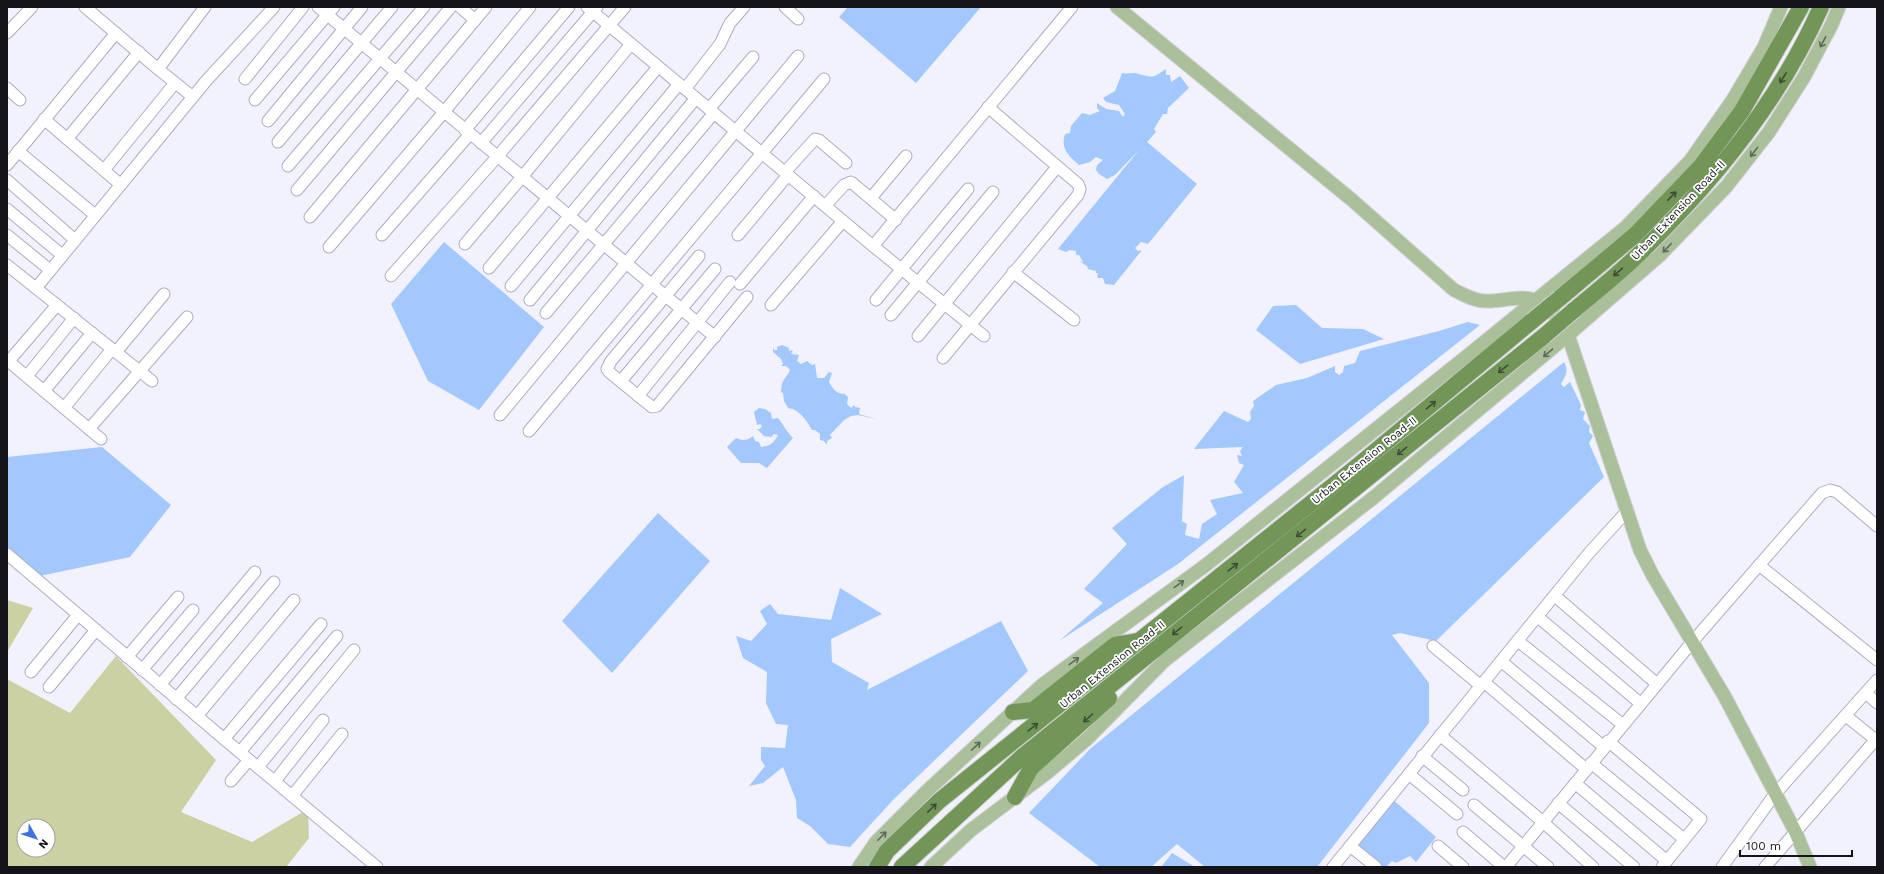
<svg xmlns="http://www.w3.org/2000/svg" width="1884" height="874" viewBox="0 0 1884 874" font-family="'Work Sans',sans-serif">
<style>
.green{fill:#cbd1a3;fill-rule:evenodd}
.water{fill:#a2c8fe}
.lines{fill:none;stroke-linecap:round;stroke-linejoin:round}
.minor-casing{stroke:#afacc1;stroke-width:13}
.major-casing{stroke:#d0d0d1;stroke-width:15}
.highway-casing{stroke:#d0d0d1;stroke-width:18}
.minor{stroke:#fff;stroke-width:11}
.major{stroke:#aac09b;stroke-width:13}
.highway{stroke:#719658;stroke-width:16}
.highway-bridge-casing{stroke:#d0d0d1;stroke-width:18;stroke-linecap:butt}
.highway-bridge{stroke:#719658;stroke-width:16}
.oneway{stroke:#5f6a5a}
.oneway2{stroke:#3e4e36}
.labels{text-anchor:middle;stroke-width:3.5;stroke-linejoin:round;paint-order:stroke}
.street-label{font-size:11px;fill:#14131a;stroke:#fff}
</style>
<rect width="100%" height="100%" fill="#f2f1fe"/>
<!-- green -->
<g class="green">
<polygon points="7,600 33,608 7,652"/>
<path d="M 116,656 L 216,760 L 181,812 L 252,842 L 308,809 L 309,838 L 286,867 L 7,867 L 7,679 L 70,713 ZM 24,826 L 48,826 L 48,850 L 24,850 Z"/>
</g>
<!-- water -->
<g class="water">
<polygon points="848,7 981,7 916,83 839,17"/>
<path d="M 1166,69 L 1166,75 L 1170,75 L 1171,82 L 1180,76 L 1189,88 L 1168,108 L 1167,114 L 1163,114 L 1154,129 L 1156,132 L 1147,142 L 1197,184 L 1148,244 L 1141,242 L 1135,248 L 1138,251 L 1142,250 L 1114,285 L 1105,284 L 1103,278 L 1098,278 L 1097,275 L 1099,274 L 1096,273 L 1096,271 L 1088,269 L 1087,266 L 1079,261 L 1083,262 L 1079,255 L 1076,255 L 1076,251 L 1070,250 L 1066,252 L 1058,249 L 1139,150 L 1115,175 L 1107,179 L 1099,174 L 1096,170 L 1097,165 L 1103,160 L 1096,157 L 1090,162 L 1079,165 C 1069,156 1060,149 1065,134 L 1070,133 L 1071,126 L 1082,113 L 1090,115 L 1100,111 L 1097,108 L 1097,103 L 1106,109 L 1119,111 L 1123,117 L 1125,114 L 1119,105 L 1106,102 L 1103,98 L 1115,91 L 1122,73 C 1127,74 1131,73 1135,73 C 1153,77 1150,80 1166,69 Z"/>
<polygon points="444,242 544,327 479,410 428,381 391,304"/>
<polygon points="1296,305 1322,328 1363,329 1384,339 1300,364 1256,330 1273,306"/>
<polygon points="1468,322 1480,325 1178,564 1059,641 1103,603 1084,589 1127,544 1112,528 1163,487 1184,475 1182,521 1187,524 1185,535 1199,539 1202,524 1217,514 1210,500 1243,493 1234,482 1244,465 1239,463 1237,455 1242,456 1240,451 1243,447 1194,449 1224,411 1248,422 1251,419 1250,412 1254,406 1253,401 1276,385 1307,378 1335,366 1335,372 1339,375 1343,372 1344,366 1355,363 1360,351 1439,331"/>
<path d="M 782,345 L 789,348 L 789,351 L 793,350 L 791,354 L 799,355 L 797,361 L 801,364 L 807,361 L 812,365 L 815,364 L 817,378 L 824,378 L 829,372 L 832,373 L 829,382 C 833,389 836,394 845,394 L 848,397 L 847,404 L 851,408 L 854,405 L 855,407 L 860,408 L 859,414 L 876,419 L 858,415 L 851,416 L 844,420 L 830,435 L 832,438 L 827,441 L 827,445 L 824,441 L 820,440 L 820,434 L 815,430 L 812,430 C 807,421 799,409 788,408 L 784,401 L 783,393 L 781,392 C 782,377 785,381 790,370 L 786,366 L 781,366 L 783,364 L 781,359 L 773,352 L 773,347 L 774,350 L 777,350 L 777,347 Z"/>
<path d="M 1564,362 C 1569,371 1566,375 1561,384 L 1564,387 L 1570,382 L 1581,405 L 1580,410 L 1585,412 L 1583,419 L 1590,426 L 1589,432 L 1593,436 L 1589,443 L 1604,477 L 1436,641 L 1400,633 L 1392,635 L 1429,683 L 1429,723 L 1317,867 L 1205,867 L 1177,844 L 1151,867 L 1100,867 L 1029,813 L 1090,749 Z"/>
<path d="M 759,408 L 765,409 L 771,413 L 772,419 L 778,418 C 783,424 786,431 793,438 L 767,468 L 759,463 L 741,463 L 727,447 L 736,438 C 743,441 747,441 753,436 L 755,441 L 759,442 L 761,447 C 770,446 774,443 778,435 L 774,434 L 771,437 L 764,436 L 757,429 L 760,429 L 762,426 L 760,424 L 757,425 L 754,412 Z"/>
<polygon points="102,447 171,505 130,557 40,576 7,549 7,457"/>
<polygon points="658,513 710,561 612,673 562,621"/>
<polygon points="840,588 882,614 831,639 832,662 869,683 867,690 1001,621 1028,671 893,800 850,847 828,844 810,826 797,818 796,800 783,767 763,783 749,786 765,766 761,760 761,747 785,748 788,725 776,724 766,703 767,672 743,658 736,636 751,641 767,624 760,611 770,604 778,614 831,620"/>
<polygon points="1391,798 1436,837 1416,862 1410,856 1396,863 1392,861 1386,867 1383,867 1355,842"/>
<polygon points="1172,853 1195,867 1196,867 1161,867"/>
</g>
<g class="lines">
<defs>
<g id="minor">
<polyline points="85,7 158,69 205,7"/>
<polyline points="318,7 715,337"/>
<polyline points="460,7 475,20"/>
<polyline points="587,7 873,246 984,336"/>
<polyline points="785,7 798,19"/>
<polyline points="7,33 32,7"/>
<polyline points="158,69 193,97"/>
<polyline points="245,79 303,7"/>
<polyline points="7,88 20,100"/>
<polyline points="685,89 720,44 730,23 744,7"/>
<polyline points="255,100 334,7"/>
<polyline points="709,109 753,57"/>
<polyline points="44,119 121,185"/>
<polyline points="268,121 362,7"/>
<polyline points="465,130 569,7"/>
<polyline points="67,139 139,52"/>
<polyline points="278,142 392,7"/>
<polyline points="481,143 597,7"/>
<polyline points="18,151 95,215"/>
<polyline points="7,165 116,33"/>
<polyline points="288,166 424,7"/>
<polyline points="104,170 175,83"/>
<polyline points="785,172 815,139 819,140 846,163"/>
<polyline points="7,180 75,240"/>
<polyline points="297,190 451,7"/>
<polyline points="871,198 906,156"/>
<polyline points="825,206 844,185 851,182 896,220"/>
<polyline points="7,209 62,255"/>
<polyline points="310,217 486,7"/>
<polyline points="7,235 50,270"/>
<polyline points="382,235 470,134"/>
<polyline points="738,235 788,175"/>
<polyline points="465,244 522,177 631,44"/>
<polyline points="873,246 1072,7"/>
<polyline points="329,247 444,112 530,7"/>
<polyline points="699,256 611,361 607,369 609,372 652,407 657,406 747,297"/>
<polyline points="7,265 152,381"/>
<polyline points="489,268 658,67"/>
<polyline points="1013,272 1074,320"/>
<polyline points="391,276 497,157 625,7"/>
<polyline points="740,284 814,196"/>
<polyline points="511,286 679,84"/>
<polyline points="36,288 206,81 274,7"/>
<polyline points="530,300 696,98"/>
<polyline points="876,300 968,189"/>
<polyline points="771,305 843,221"/>
<polyline points="546,313 714,113"/>
<polyline points="891,315 993,192"/>
<polyline points="918,336 1057,167"/>
<polyline points="116,352 164,294"/>
<polyline points="943,358 1078,195 1080,189 1078,184 988,107"/>
<polyline points="7,360 101,439"/>
<polyline points="9,361 57,305"/>
<polyline points="27,376 74,318"/>
<polyline points="621,381 715,269"/>
<polyline points="44,391 92,333"/>
<polyline points="638,396 730,282"/>
<polyline points="64,408 112,349"/>
<polyline points="500,415 798,56"/>
<polyline points="89,429 187,317"/>
<polyline points="529,431 824,79"/>
<polyline points="7,554 224,739 377,867"/>
<polyline points="1759,565 1877,660"/>
<polyline points="1555,596 1657,684"/>
<polyline points="1538,617 1640,703"/>
<polyline points="1518,641 1622,724"/>
<polyline points="1433,646 1481,686"/>
<polyline points="127,657 178,597"/>
<polyline points="1501,661 1604,747"/>
<polyline points="142,670 193,610"/>
<polyline points="31,672 78,615"/>
<polyline points="1484,682 1586,769"/>
<polyline points="160,685 255,572"/>
<polyline points="49,687 96,630"/>
<polyline points="1866,693 1877,703"/>
<polyline points="176,699 274,582"/>
<polyline points="197,716 294,600"/>
<polyline points="1846,716 1876,740"/>
<polyline points="1440,735 1543,822 1593,867"/>
<polyline points="224,739 321,624"/>
<polyline points="1608,741 1701,819 1662,867"/>
<polyline points="240,752 337,636"/>
<polyline points="1422,756 1463,790"/>
<polyline points="1591,763 1684,839"/>
<polyline points="258,767 354,650"/>
<polyline points="1409,774 1457,814"/>
<polyline points="231,781 249,760"/>
<polyline points="275,781 323,720"/>
<polyline points="1575,783 1667,861"/>
<polyline points="292,796 342,734"/>
<polyline points="1558,803 1634,867"/>
<polyline points="1474,805 1548,867"/>
<polyline points="1463,832 1504,867"/>
<polyline points="1350,846 1376,867"/>
<polyline points="1438,846 1463,867"/>
<polyline points="1333,867 1589,553 1628,510"/>
<polyline points="1506,867 1693,641 1822,493 1830,490 1837,492 1877,526"/>
<polyline points="1722,867 1775,794 1877,680"/>
<polyline points="1765,867 1877,738"/>
</g>
<g id="major">
<path d="M 1117,7 L 1352,200 L 1454,290 C 1465,295 1474,301 1486,301 C 1502,302 1522,294 1538,301 C 1552,306 1561,324 1568,335 L 1640,550 L 1653,576 L 1725,697 L 1796,833 L 1810,867"/>
<polyline points="859,867 876,842 928,790 1042,685 1206,565 1472,352 1626,227 1690,161 1732,101 1764,47 1781,7"/>
<polyline points="931,867 971,830 1048,772 1087,739 1165,660 1373,498 1568,335 1660,255 1726,187 1769,132 1804,77 1831,26 1839,7"/>
</g>
<g id="highway">
<polyline points="1560,298 1635,235 1701,166 1742,111 1801,7"/>
<path d="M 1573,311 C 1598,290 1625,269 1648,245 C 1718,176 1781,98 1821,7"/>
<polyline points="1013,712 1033,710 1115,645 1139,641"/>
<polyline points="1015,797 1031,768 1109,698"/>
<polyline points="877,867 887,851 939,801 1355,468 1532,321"/>
<polyline points="902,867 1023,756 1544,336"/>
</g>
</defs>
<!-- minor casing -->
<use href="#minor" class="minor-casing"/>
<!-- major casing -->
<use href="#major" class="major-casing"/>
<!-- highway casing -->
<use href="#highway" class="highway-casing"/>
<!-- minor -->
<use href="#minor" class="minor"/>
<!-- major -->
<use href="#major" class="major"/>
<!-- highway -->
<use href="#highway" class="highway"/>
<defs>
<g id="highway-bridge">
<polyline points="1532,321 1560,298"/>
<polyline points="1544,336 1573,311"/>
</g>
</defs>
<!-- highway-bridge casing -->
<use href="#highway-bridge" class="highway-bridge-casing"/>
<!-- highway-bridge -->
<use href="#highway-bridge" class="highway-bridge"/>
</g>
<!-- one-way arrows -->
<defs><path id="oneway-shaft" d="M-6 0H5M1.5-3L5.5 0L1.5 3" fill="none" stroke-width="1.6" stroke-linecap="round" stroke-linejoin="round"/></defs>
<g class="oneway">
<use href="#oneway-shaft" transform="translate(1823 42) rotate(118)"/>
<use href="#oneway-shaft" transform="translate(1754 152) rotate(128)"/>
<use href="#oneway-shaft" transform="translate(1667 248) rotate(134)"/>
<use href="#oneway-shaft" transform="translate(1548 353) rotate(140)"/>
<use href="#oneway-shaft" transform="translate(1179 584) rotate(-36)"/>
<use href="#oneway-shaft" transform="translate(1074 661) rotate(-36)"/>
<use href="#oneway-shaft" transform="translate(976 746) rotate(-43)"/>
<use href="#oneway-shaft" transform="translate(882 836) rotate(-45)"/>
</g>
<g class="oneway2">
<use href="#oneway-shaft" transform="translate(1783 78) rotate(122)"/>
<use href="#oneway-shaft" transform="translate(1672 196) rotate(-46)"/>
<use href="#oneway-shaft" transform="translate(1618 272) rotate(139)"/>
<use href="#oneway-shaft" transform="translate(1503 369) rotate(141)"/>
<use href="#oneway-shaft" transform="translate(1431 405) rotate(-40)"/>
<use href="#oneway-shaft" transform="translate(1402 451) rotate(141)"/>
<use href="#oneway-shaft" transform="translate(1301 533) rotate(141)"/>
<use href="#oneway-shaft" transform="translate(1233 567) rotate(-39)"/>
<use href="#oneway-shaft" transform="translate(1177 631) rotate(141)"/>
<use href="#oneway-shaft" transform="translate(1088 718) rotate(138)"/>
<use href="#oneway-shaft" transform="translate(1033 727) rotate(-39)"/>
<use href="#oneway-shaft" transform="translate(932 808) rotate(-44)"/>
</g>
<g class="labels">
<!-- street labels -->
<g class="street-label">
<text transform="translate(1678 210) rotate(-47)" y="4">Urban Extension Road-II</text>
<text transform="translate(1364 460) rotate(-39)" y="4">Urban Extension Road-II</text>
<text transform="translate(1112 664) rotate(-39)" y="4">Urban Extension Road-II</text>
</g>
</g>
<!-- border -->
<rect width="1884" height="874" fill="none" stroke="#14131a" stroke-width="16"/>
<!-- north arrow -->
<g transform="translate(36 838) rotate(129)"><circle r="19" fill="#ffffff" stroke="#a1a1a3"/>
<path d="M0-3L7 15L0 10L-7 15Z" fill="#3d74e3"/>
<text y="-6" font-size="11" font-weight="bold" text-anchor="middle" fill="#14131a">N</text>
</g>
<!-- scale -->
<path d="M1740 850v6h112v-6" fill="none" stroke="#14131a" stroke-width="2"/>
<text x="1746" y="850" font-size="12" fill="#14131a" stroke="#ffffff" stroke-width="3" paint-order="stroke">100 m</text>
</svg>
